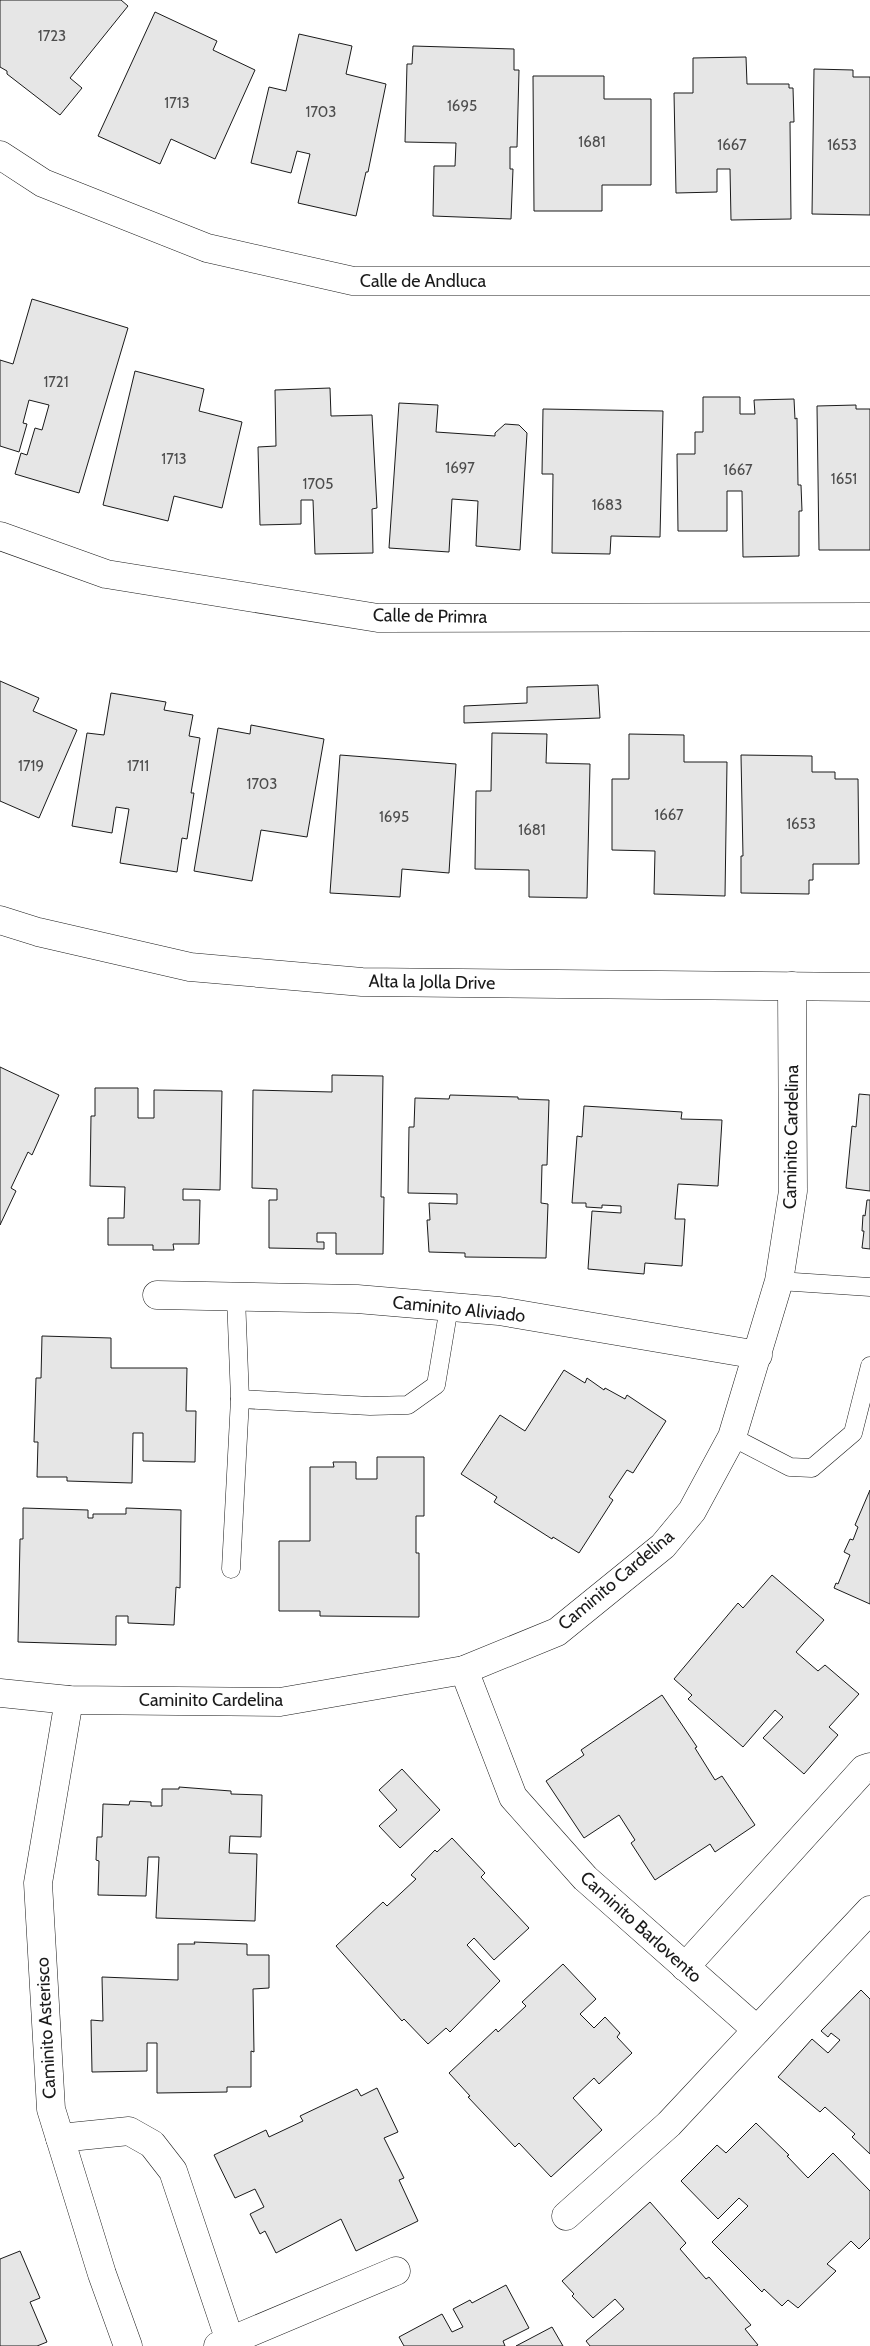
<svg xmlns="http://www.w3.org/2000/svg" width="870" height="2346" viewBox="0 0 870 2346" font-family="Cabin,sans-serif">
<style>
.building{fill:#e6e6e6;stroke:#1a1a1a}
.lines{fill:none;stroke-linecap:round;stroke-linejoin:round}
.service-casing{stroke:#1a1a1a;stroke-width:19}
.minor-casing{stroke:#1a1a1a;stroke-width:29}
.service{stroke:#fff;stroke-width:18}
.minor{stroke:#fff;stroke-width:28}
.labels{text-anchor:middle;stroke-width:4;stroke-linejoin:round;paint-order:stroke}
.number-label{font-size:15px;fill:#4d4d4d}
.street-label{font-size:18px;fill:#1a1a1a;stroke:#fff}
</style>
<rect width="100%" height="100%" fill="#fff"/>
<!-- building -->
<g class="building">
<polygon points="0,0 121,0 128,6 70,78 82,88 60,115 7,74 7,71 0,67"/>
<polygon points="155,12 217,41 213,50 255,70 215,159 171,139 160,164 98,136"/>
<polygon points="299,34 352,46 346,74 386,84 368,172 366,172 356,216 298,203 310,154 297,151 291,173 251,163 269,87 286,91"/>
<polygon points="413,46 514,49 514,70 519,70 517,147 510,147 510,169 513,169 511,219 433,216 434,166 455,166 456,143 405,142 407,64 412,64"/>
<polygon points="746,57 747,84 789,84 789,88 793,88 794,122 790,122 791,219 731,220 730,169 717,169 717,192 676,193 674,93 693,93 693,58"/>
<polygon points="814,69 853,70 853,77 870,77 870,215 812,214"/>
<polygon points="533,76 604,76 604,99 651,99 651,185 602,185 602,211 534,211"/>
<polygon points="32,299 128,328 79,493 15,474 21,453 27,455 35,428 42,430 49,405 29,400 23,423 27,424 19,452 0,446 0,360 13,364"/>
<polygon points="135,371 204,389 199,411 242,422 222,508 174,496 168,521 103,505"/>
<polygon points="330,388 331,416 372,415 377,508 372,509 373,553 315,554 313,500 301,500 301,524 260,525 258,447 276,446 275,390"/>
<polygon points="703,397 740,397 740,414 755,414 754,400 794,399 795,419 797,418 798,485 801,485 802,511 799,511 799,556 743,557 742,491 727,491 727,531 678,531 677,454 695,454 695,432 703,432"/>
<polygon points="399,403 438,405 436,432 495,436 495,433 505,424 519,425 527,433 520,550 476,546 478,501 452,499 449,552 389,548"/>
<polygon points="856,405 856,409 870,409 870,550 819,550 817,406"/>
<polygon points="543,409 663,411 660,537 611,536 610,554 552,553 553,474 542,474"/>
<polygon points="0,681 39,698 33,711 77,730 39,818 0,801"/>
<polygon points="598,685 600,718 464,723 464,706 527,703 527,687"/>
<polygon points="111,693 166,702 164,710 193,715 189,736 200,738 191,793 194,793 187,839 182,838 177,872 120,863 129,809 116,807 112,833 72,826 87,733 104,735"/>
<polygon points="251,725 324,739 307,837 261,830 252,881 194,871 218,728 250,734"/>
<polygon points="492,733 547,734 546,763 590,764 587,898 529,897 529,870 475,869 476,791 491,791"/>
<polygon points="629,734 684,735 684,762 727,762 725,896 654,894 655,851 612,850 612,779 629,779"/>
<polygon points="340,755 456,764 449,873 402,869 400,897 330,893"/>
<polygon points="741,755 812,756 812,772 835,772 835,779 858,779 859,864 813,864 813,880 809,880 809,894 741,893 741,856 743,856"/>
<polygon points="0,1067 59,1095 32,1155 28,1152 11,1188 16,1191 0,1225"/>
<polygon points="332,1075 383,1076 381,1197 384,1197 383,1254 336,1254 336,1233 317,1233 317,1242 324,1242 324,1249 269,1248 269,1200 277,1200 277,1189 252,1188 253,1090 332,1092"/>
<polygon points="95,1088 138,1088 138,1118 154,1118 154,1090 222,1091 220,1190 183,1189 183,1200 200,1200 199,1244 173,1244 174,1250 153,1250 153,1245 108,1245 108,1218 124,1218 125,1187 90,1186 91,1116 95,1116"/>
<polygon points="859,1094 870,1095 870,1191 846,1188 852,1126 856,1127"/>
<polygon points="450,1095 518,1097 518,1099 549,1100 547,1165 542,1165 541,1203 548,1204 546,1258 465,1257 465,1253 429,1252 427,1220 430,1220 429,1203 457,1204 457,1194 408,1193 409,1127 414,1127 415,1098 449,1099"/>
<polygon points="584,1106 682,1112 681,1119 722,1120 718,1186 678,1184 675,1219 685,1219 682,1266 645,1263 644,1274 588,1269 592,1211 621,1213 621,1206 602,1205 602,1208 586,1207 586,1203 572,1203 577,1136 582,1137"/>
<polygon points="867,1200 870,1200 870,1249 862,1248 864,1231 862,1231 863,1215 865,1216"/>
<polygon points="42,1336 111,1338 111,1368 187,1368 186,1411 196,1411 195,1462 143,1461 143,1433 133,1433 132,1483 67,1481 67,1477 37,1477 38,1442 34,1442 36,1378 41,1378"/>
<polygon points="564,1370 585,1383 587,1378 604,1390 605,1388 625,1399 627,1395 666,1421 633,1473 627,1470 609,1497 613,1500 579,1553 553,1537 552,1539 494,1502 497,1497 461,1474 500,1415 525,1431"/>
<polygon points="377,1457 424,1457 424,1516 416,1516 416,1553 419,1553 419,1617 320,1616 320,1611 279,1611 279,1541 310,1541 310,1467 334,1467 333,1462 356,1462 356,1479 377,1479"/>
<polygon points="870,1490 870,1604 834,1588 836,1583 838,1584 850,1555 844,1552 850,1539 853,1540 858,1527 855,1525"/>
<polygon points="23,1508 88,1510 88,1518 93,1518 93,1514 126,1514 126,1508 181,1510 180,1588 176,1587 174,1625 128,1623 128,1616 116,1616 116,1645 18,1642 20,1539 23,1539"/>
<polygon points="772,1575 824,1620 796,1652 818,1671 825,1665 859,1694 829,1727 838,1735 804,1774 763,1738 783,1717 775,1710 743,1747 688,1699 692,1695 674,1679 738,1603 743,1608"/>
<polygon points="662,1695 697,1747 695,1748 715,1780 722,1776 755,1825 715,1852 710,1844 655,1880 631,1843 635,1840 619,1815 584,1838 546,1781 584,1755 581,1750"/>
<polygon points="402,1769 440,1810 400,1848 379,1826 397,1810 379,1790"/>
<polygon points="179,1787 231,1791 231,1794 262,1795 261,1837 230,1836 229,1853 257,1854 255,1921 156,1918 159,1857 148,1857 146,1896 98,1895 99,1861 96,1860 97,1837 102,1837 103,1804 129,1805 130,1801 151,1802 151,1806 162,1806 162,1789 179,1789"/>
<polygon points="452,1838 485,1873 481,1877 529,1928 494,1960 474,1938 467,1945 500,1981 450,2032 446,2028 428,2044 404,2019 402,2021 336,1946 383,1902 387,1906 416,1879 411,1875 435,1850 437,1852"/>
<polygon points="194,1942 247,1944 247,1955 269,1955 269,1988 253,1989 254,2052 251,2051 251,2087 227,2087 227,2092 157,2093 157,2043 147,2043 147,2071 92,2072 91,2020 103,2021 102,1977 178,1980 178,1944 195,1944"/>
<polygon points="563,1964 596,1999 580,2014 594,2028 605,2017 620,2033 617,2037 632,2053 599,2084 594,2078 573,2098 602,2130 551,2177 519,2143 515,2147 468,2097 470,2096 449,2073 496,2029 498,2032 526,2006 522,2002"/>
<polygon points="861,1990 870,1999 870,2154 852,2137 855,2134 825,2107 820,2112 778,2077 812,2039 828,2053 840,2040 831,2033 828,2037 821,2031"/>
<polygon points="377,2088 398,2132 384,2138 404,2178 399,2180 418,2221 356,2251 341,2219 276,2253 265,2231 260,2234 250,2214 264,2207 255,2189 235,2198 214,2155 266,2130 269,2137 303,2121 300,2116 357,2089 361,2096"/>
<polygon points="756,2123 789,2155 787,2156 808,2178 833,2153 870,2191 870,2238 859,2249 851,2241 827,2264 836,2271 798,2308 788,2300 782,2306 764,2289 762,2292 712,2242 748,2206 739,2198 718,2219 681,2181 717,2145 726,2153"/>
<polygon points="650,2202 686,2243 680,2249 706,2279 709,2277 751,2325 745,2329 758,2345 756,2346 590,2346 586,2341 624,2309 615,2299 593,2318 572,2296 574,2294 562,2281"/>
<polygon points="20,2251 40,2298 30,2302 47,2342 37,2346 0,2346 0,2259"/>
<polygon points="506,2285 529,2328 503,2341 505,2346 404,2346 399,2337 442,2314 452,2332 463,2327 453,2309 470,2300 472,2303"/>
<polygon points="552,2327 563,2346 516,2346"/>
</g>
<g class="lines">
<defs>
<g id="service">
<polyline points="779,1281 870,1287"/>
<polyline points="236,1297 240,1399 370,1406 408,1405 436,1385 449,1307"/>
<polyline points="732,1437 790,1467 812,1468 853,1433 870,1366"/>
<polyline points="231,1569 240,1399"/>
</g>
<g id="minor">
<polyline points="0,155 43,183 207,248 353,281 870,281"/>
<polyline points="0,536 106,574 378,618 870,617"/>
<polyline points="0,920 38,932 190,967 362,982 870,987"/>
<polyline points="157,1295 357,1299 499,1311 758,1355"/>
<polyline points="464,1670 513,1797 585,1878 757,2030 870,1910"/>
<polyline points="0,1693 69,1700 280,1702 464,1670 557,1632 663,1546 692,1511 732,1437 779,1281 793,1191 792,986"/>
<polyline points="69,1700 38,1883 51,2109 102,2274 128,2346"/>
<polyline points="685,1967 864,1769 870,1767"/>
<polyline points="60,2138 129,2131 152,2144 173,2171 230,2341"/>
<polyline points="566,2216 669,2124 757,2030"/>
<polyline points="218,2346 396,2271"/>
</g>
</defs>
<!-- service casing -->
<use href="#service" class="service-casing"/>
<!-- minor casing -->
<use href="#minor" class="minor-casing"/>
<!-- service -->
<use href="#service" class="service"/>
<!-- minor -->
<use href="#minor" class="minor"/>
</g>
<g class="labels">
<!-- number labels -->
<g class="number-label">
<text x="52" y="41">1723</text>
<text x="177" y="108">1713</text>
<text x="462" y="111">1695</text>
<text x="321" y="117">1703</text>
<text x="592" y="147">1681</text>
<text x="732" y="150">1667</text>
<text x="842" y="150">1653</text>
<text x="56" y="387">1721</text>
<text x="174" y="464">1713</text>
<text x="460" y="473">1697</text>
<text x="738" y="475">1667</text>
<text x="844" y="484">1651</text>
<text x="318" y="489">1705</text>
<text x="607" y="510">1683</text>
<text x="31" y="771">1719</text>
<text x="138" y="771">1711</text>
<text x="262" y="789">1703</text>
<text x="669" y="820">1667</text>
<text x="394" y="822">1695</text>
<text x="801" y="829">1653</text>
<text x="532" y="835">1681</text>
</g>
<!-- street labels -->
<g class="street-label">
<text x="423" y="287">Calle de Andluca</text>
<text transform="translate(430 616) rotate(1)" y="6">Calle de Primra</text>
<text transform="translate(432 982) rotate(1)" y="6">Alta la Jolla Drive</text>
<text transform="translate(791 1137) rotate(-89)" y="6">Caminito Cardelina</text>
<text transform="translate(459 1309) rotate(6)" y="6">Caminito Aliviado</text>
<text transform="translate(616 1580) rotate(-40)" y="6">Caminito Cardelina</text>
<text x="211" y="1706">Caminito Cardelina</text>
<text transform="translate(641 1927) rotate(42)" y="6">Caminito Barlovento</text>
<text transform="translate(46 2028) rotate(-93)" y="6">Caminito Asterisco</text>
</g>
</g>
</svg>
